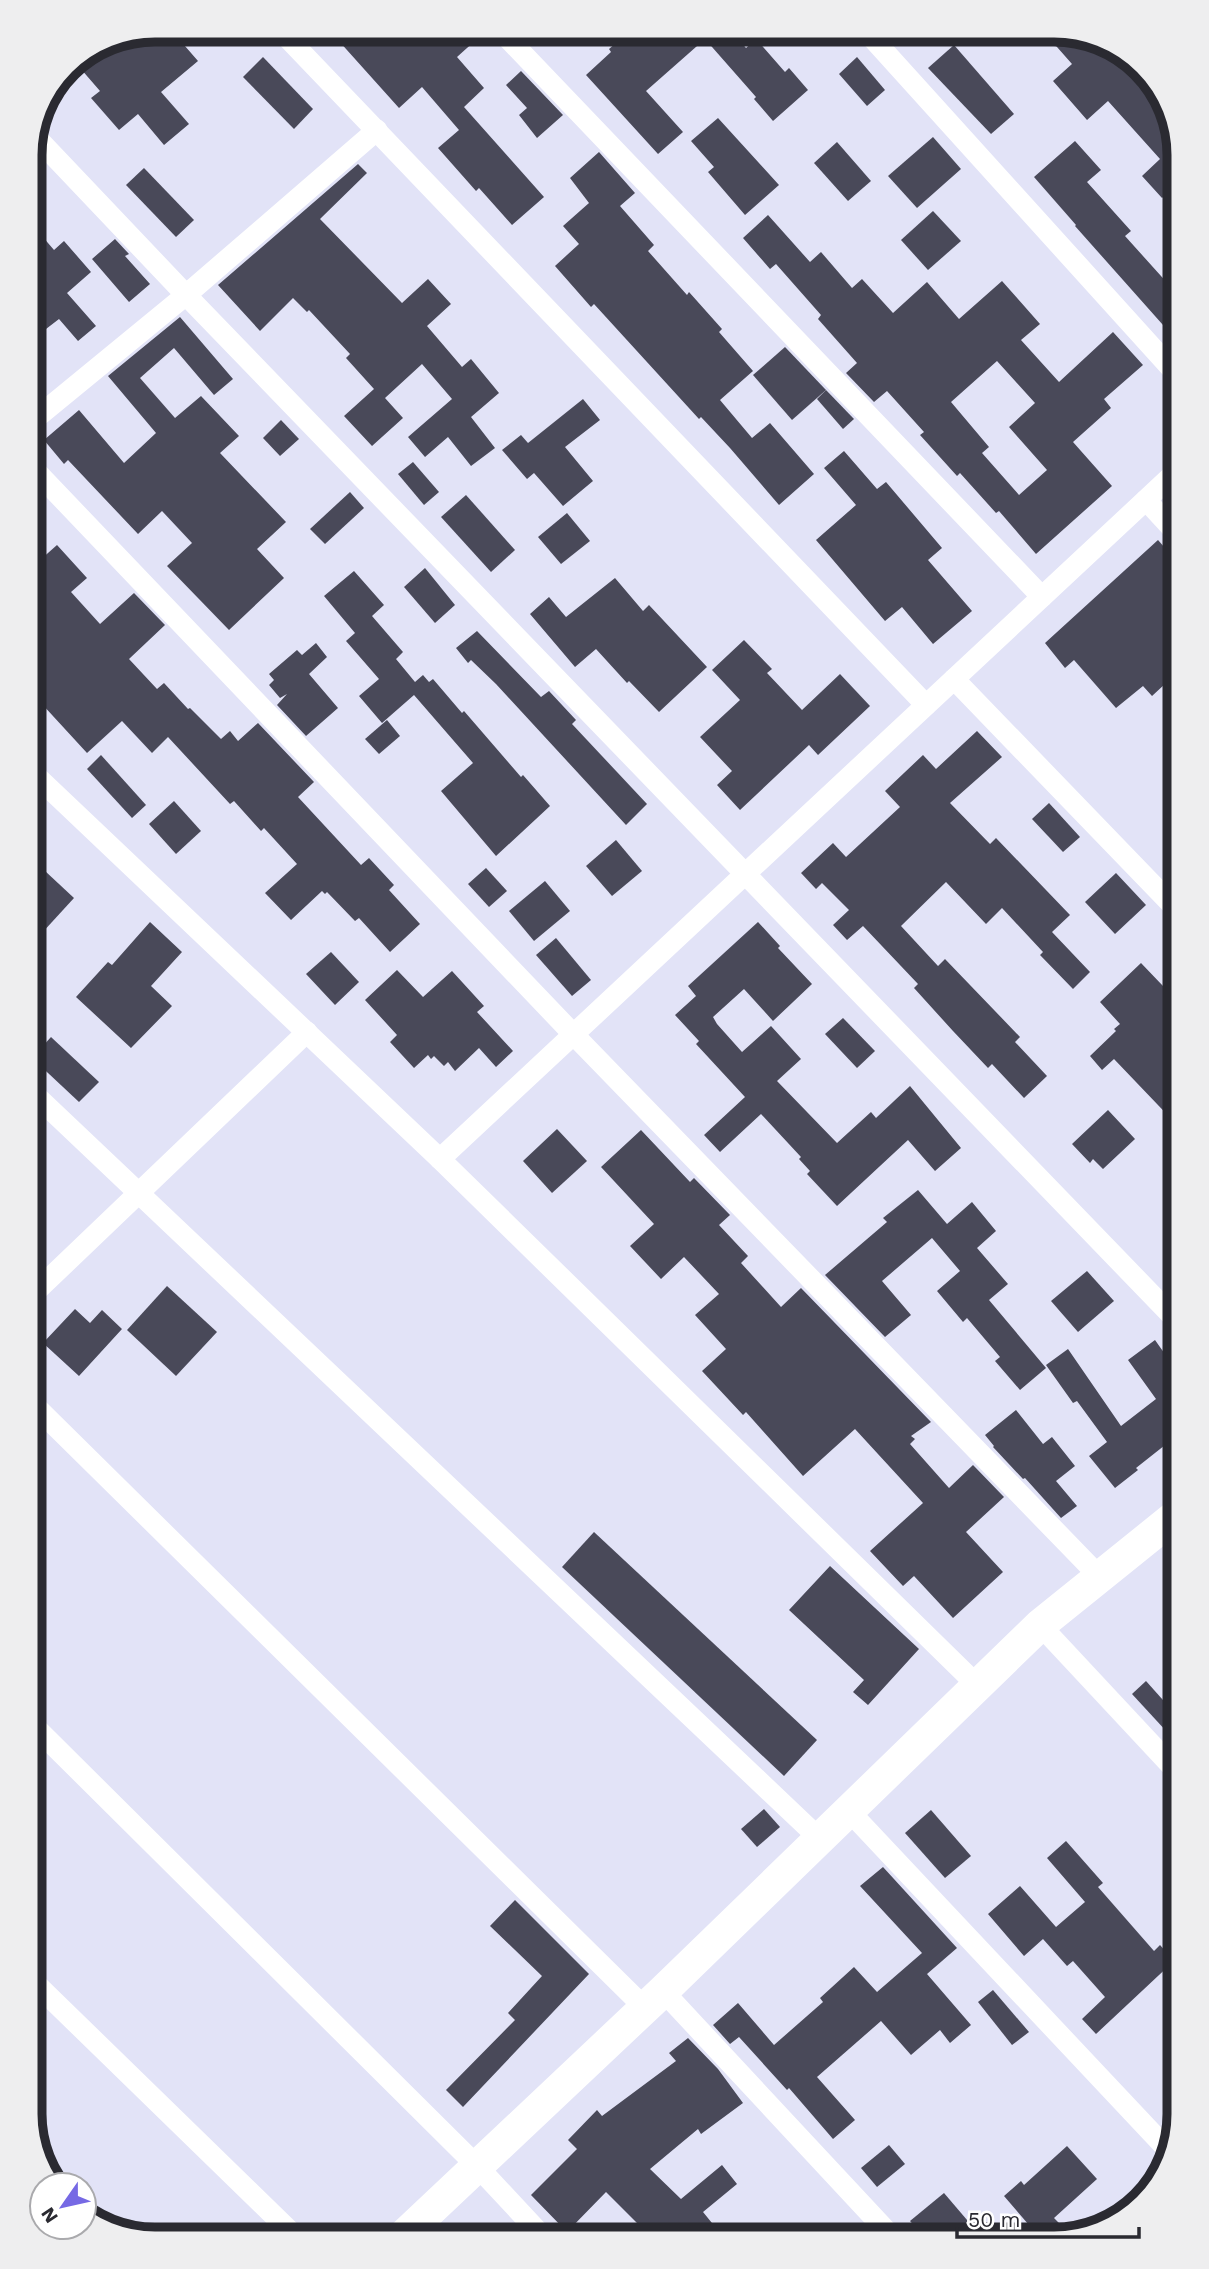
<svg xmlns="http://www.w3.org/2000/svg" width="1209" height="2269" viewBox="0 0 1209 2269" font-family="'Work Sans',sans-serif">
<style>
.building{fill:#494959;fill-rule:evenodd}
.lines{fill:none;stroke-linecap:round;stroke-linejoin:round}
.street{stroke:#fff;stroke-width:21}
.secondary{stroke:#fff;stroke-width:32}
.rim{fill:none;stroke:#2a2a31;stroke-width:9}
</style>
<rect width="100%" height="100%" fill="#e2e3f7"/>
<!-- building -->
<g class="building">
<polygon points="155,30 171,30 198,61 161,92 189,124 164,145 138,114 119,130 91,98 100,91 74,61 107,39"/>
<polygon points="329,30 487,30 457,57 484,88 464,107 544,197 512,225 479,188 476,191 438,148 459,130 422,87 399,108"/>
<polygon points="631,30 730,30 746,48 756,39 785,72 789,68 808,90 773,121 754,99 756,97 705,39 646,91 683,132 658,154 586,75 611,52 609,49"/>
<polygon points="1042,30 1063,30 1122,50 1170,106 1170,110 1162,117 1174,131 1179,155 1179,183 1162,198 1142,176 1160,159 1108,101 1087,120 1053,81 1072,64"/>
<polygon points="954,45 1014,114 991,134 928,68"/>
<polygon points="263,57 313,109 294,129 243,77"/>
<polygon points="857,57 885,90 867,106 839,74"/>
<polygon points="521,71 563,115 537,138 519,115 527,108 506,85"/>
<polygon points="718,118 779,185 745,215 708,172 714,167 691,141"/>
<polygon points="933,137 961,169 917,208 888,176"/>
<polygon points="1075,141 1101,170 1087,182 1131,231 1125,236 1179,296 1179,343 1075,226 1076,225 1034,177"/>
<polygon points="837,142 871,181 848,201 814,163"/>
<polygon points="599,152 635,193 620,206 654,245 648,251 687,295 689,292 722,329 719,332 753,371 720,400 752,438 770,423 814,474 779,505 730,448 701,417 699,419 594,304 591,307 555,266 579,244 563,226 589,203 570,178"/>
<polygon points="358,164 367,173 320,219 402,303 428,279 451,304 427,326 462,367 471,359 499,393 471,417 495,448 471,466 448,437 425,457 408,437 452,399 422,364 385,398 403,418 372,446 344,416 374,389 346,358 350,354 309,310 307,312 293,298 260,331 218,285"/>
<polygon points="144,168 194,220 176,237 126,185"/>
<polygon points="933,211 961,241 928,270 901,240"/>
<path d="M 768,215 L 810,262 L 821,252 L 852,288 L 862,279 L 893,313 L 927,282 L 959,319 L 1002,281 L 1040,324 L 1021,340 L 1059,382 L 1113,332 L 1143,365 L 1104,399 L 1111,408 L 1073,442 L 1112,486 L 1036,554 L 999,511 L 996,513 L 960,473 L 957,476 L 920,435 L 924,432 L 887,391 L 874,402 L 846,373 L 857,363 L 818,319 L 821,315 L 776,264 L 770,269 L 743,238 ZM 997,361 L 1035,403 L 1009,427 L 1047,470 L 1019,495 L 982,453 L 989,447 L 951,402 Z"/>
<polygon points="30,222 54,250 64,241 91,272 67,293 96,326 78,341 59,319 46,329 30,310"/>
<polygon points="115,239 129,254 125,256 150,284 129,302 92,259"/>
<polygon points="180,317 233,379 214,395 174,348 140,378 175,418 201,396 239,436 220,453 286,522 257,549 284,578 229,630 167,566 192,543 162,511 138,534 68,460 64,464 44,440 79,410 124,463 156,433 108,376"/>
<polygon points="785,347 826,390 792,420 753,375"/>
<polygon points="826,390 854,419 843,429 817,399"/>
<polygon points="583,399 600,420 565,447 593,481 563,506 534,473 527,479 502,450 521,435 528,443"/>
<polygon points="281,420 299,439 280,456 263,438"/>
<polygon points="844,451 877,489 886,482 942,548 928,560 972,611 933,644 902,607 885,621 816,540 856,505 824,468"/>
<polygon points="413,462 439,492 424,505 398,474"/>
<polygon points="350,492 364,508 325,544 310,529"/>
<polygon points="466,495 515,550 491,572 441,517"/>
<polygon points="567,513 590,541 561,564 538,537"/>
<polygon points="1158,540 1179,564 1179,671 1152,696 1143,686 1116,708 1074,660 1065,668 1045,643"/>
<polygon points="57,545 87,578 71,592 100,624 134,593 165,625 129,659 157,689 164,683 188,709 190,708 221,739 230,731 238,741 258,723 314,782 298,797 361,865 369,858 394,885 389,890 420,924 390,952 359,918 355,921 327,892 325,894 322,891 291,920 265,893 297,864 264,828 261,831 234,801 230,804 168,737 152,753 122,721 87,753 30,691 30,569"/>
<polygon points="425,568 455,605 435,623 404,587"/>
<polygon points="354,571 384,605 372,616 403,652 396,659 415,682 423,675 429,682 433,679 462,713 464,711 521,777 523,775 550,806 496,856 441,791 473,763 414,695 382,723 359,696 379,679 346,641 355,633 324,596"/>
<polygon points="615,578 643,611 649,605 707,667 659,712 629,681 627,683 596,649 575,667 530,614 549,597 566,617"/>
<polygon points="477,631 541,697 549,691 576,720 572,724 647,804 626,825 496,684 471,660 468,663 456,648"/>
<polygon points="744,640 772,669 767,673 802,710 840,674 870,706 818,755 809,745 740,810 717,785 732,771 700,737 740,700 712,670"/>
<polygon points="316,643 327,657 309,674 338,708 306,736 277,705 287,694 280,698 269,685 274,680 269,674 297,650 302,655"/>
<polygon points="387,720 400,736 379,754 365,739"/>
<polygon points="977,731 1002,757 950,803 990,844 996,838 1070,915 1052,932 1090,972 1073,989 1040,955 1043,952 1002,908 986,924 946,882 901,926 938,966 945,959 1020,1037 1015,1042 1047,1076 1024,1098 992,1064 988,1068 953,1031 914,988 918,984 863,926 847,940 833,925 849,910 822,883 816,889 801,873 833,843 846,857 900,807 885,791 923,755 936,769"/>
<polygon points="101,755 146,805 132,818 87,769"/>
<polygon points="174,801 201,831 176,854 149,824"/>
<polygon points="1049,803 1080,837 1063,852 1032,819"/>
<polygon points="616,840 642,871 612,896 586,866"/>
<polygon points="30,857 74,898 41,934 30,924"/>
<polygon points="486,868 507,891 489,907 468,884"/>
<polygon points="1116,873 1146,905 1115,934 1085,902"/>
<polygon points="545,881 570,911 534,941 509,911"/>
<polygon points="150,922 182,952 151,986 172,1006 131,1048 76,997 108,962 112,965"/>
<polygon points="758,922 780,946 778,948 812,984 773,1021 744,989 713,1017 717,1024 742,1052 771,1026 801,1059 777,1081 837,1143 871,1112 876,1118 910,1086 961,1148 935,1171 908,1140 837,1206 807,1174 810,1171 799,1159 801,1157 761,1114 720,1152 704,1135 745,1097 696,1044 699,1041 675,1015 696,996 688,986"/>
<polygon points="556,938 591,980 572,996 536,955"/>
<polygon points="331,952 359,982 335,1005 306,974"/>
<polygon points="1141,963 1163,986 1179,971 1179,1127 1114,1059 1102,1070 1090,1056 1116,1031 1114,1029 1120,1024 1100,1002"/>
<polygon points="397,970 423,997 452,971 484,1006 477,1012 513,1051 496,1067 479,1048 455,1071 448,1062 444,1066 434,1056 431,1059 428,1055 414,1068 390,1042 397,1035 365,1000"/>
<polygon points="843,1018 875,1051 857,1068 825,1034"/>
<polygon points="51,1037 99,1082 79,1102 32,1058"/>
<polygon points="1108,1110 1135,1139 1103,1169 1093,1159 1090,1163 1072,1144"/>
<polygon points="557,1129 587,1161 552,1193 523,1161"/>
<polygon points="641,1130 690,1182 694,1178 730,1215 719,1225 748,1256 741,1263 781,1307 801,1288 931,1422 911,1436 915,1439 910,1444 949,1488 973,1465 1004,1497 966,1532 1003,1572 953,1618 914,1576 903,1586 870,1551 923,1503 855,1429 803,1476 746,1412 743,1415 702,1371 726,1349 695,1315 719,1294 684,1257 661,1279 630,1246 654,1224 601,1167"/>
<polygon points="918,1190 947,1224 972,1202 996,1231 977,1248 1008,1284 989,1300 1046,1368 1020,1390 995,1361 1000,1357 967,1318 963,1322 937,1291 960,1271 932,1238 882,1281 911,1315 885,1337 825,1275 887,1222 883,1218"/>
<polygon points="1087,1271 1114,1301 1078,1332 1051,1301"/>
<polygon points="167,1286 217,1332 176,1376 127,1330"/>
<polygon points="75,1309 90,1323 102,1310 122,1329 79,1376 43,1343"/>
<polygon points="1155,1340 1179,1374 1179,1434 1136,1468 1138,1470 1115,1488 1089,1456 1107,1442 1077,1401 1073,1403 1046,1365 1068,1349 1121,1426 1156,1399 1128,1360"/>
<polygon points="1016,1410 1043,1444 1052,1437 1075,1466 1056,1481 1077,1506 1061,1518 1025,1478 1023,1479 993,1447 994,1446 985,1435"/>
<polygon points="594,1532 817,1740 784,1776 562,1567"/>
<polygon points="830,1566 919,1649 868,1705 853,1692 864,1680 789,1610"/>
<polygon points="1146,1681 1179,1718 1179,1745 1132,1694"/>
<polygon points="764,1809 780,1827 757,1847 741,1829"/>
<polygon points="931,1810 971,1856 945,1878 905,1833"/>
<polygon points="1066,1841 1103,1883 1098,1887 1154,1951 1160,1945 1174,1961 1096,2034 1082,2019 1105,1997 1073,1961 1067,1966 1043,1939 1024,1956 988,1914 1020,1886 1056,1927 1085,1902 1047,1858"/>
<polygon points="883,1867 957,1948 927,1974 971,2025 950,2043 940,2030 911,2055 881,2021 817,2077 855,2120 833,2139 789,2088 787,2090 739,2037 730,2044 713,2025 738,2003 774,2045 823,2002 820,1998 854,1967 877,1992 922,1953 860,1886"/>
<polygon points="515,1900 589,1974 463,2107 446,2090 515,2020 508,2013 542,1976 490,1926"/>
<polygon points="993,1990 1029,2032 1012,2045 978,2002"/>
<polygon points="688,2038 718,2069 743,2103 701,2134 698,2129 650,2169 681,2199 722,2165 737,2184 703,2212 725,2239 653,2239 606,2192 567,2232 531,2195 577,2149 568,2140 597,2110 602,2116 676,2061 669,2053"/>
<polygon points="889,2145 905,2164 877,2187 861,2168"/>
<polygon points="1067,2146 1097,2179 1054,2218 1059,2223 1041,2239 1004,2196 1021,2181 1024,2185"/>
<polygon points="944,2193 973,2227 959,2239 926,2239 910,2221"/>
</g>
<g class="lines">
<!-- street -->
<g class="street">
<polyline points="280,30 926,705"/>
<polyline points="500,30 1042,597"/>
<polyline points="865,30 1179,377"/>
<polyline points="35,136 186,295 1179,1323"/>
<polyline points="30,423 186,295 377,130"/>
<polyline points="30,465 574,1035 1100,1577"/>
<polyline points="1146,500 1179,536"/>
<polyline points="954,679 1179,912"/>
<polyline points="30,770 440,1159 977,1685"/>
<polyline points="30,1090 821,1840"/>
<polyline points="440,1159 1179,469"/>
<polyline points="30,1297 307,1032"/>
<polyline points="30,1401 645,2008"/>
<polyline points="1040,1625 1179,1774"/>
<polyline points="30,1722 477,2166 545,2239"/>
<polyline points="850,1812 1168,2150"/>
<polyline points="30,1978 298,2239"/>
<polyline points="663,1991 894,2239"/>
</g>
<!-- secondary -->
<polyline class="secondary" points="400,2239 663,1991 1040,1625 1179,1513"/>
</g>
<!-- crop -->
<path d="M0 0H1209V2269H0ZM155 42H1054A113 113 0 0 1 1167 155V2114A113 113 0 0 1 1054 2227H155A113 113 0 0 1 42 2114V155A113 113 0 0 1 155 42Z" fill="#eeeeef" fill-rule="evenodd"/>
<path class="rim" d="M155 42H1054A113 113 0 0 1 1167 155V2114A113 113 0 0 1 1054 2227H155A113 113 0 0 1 42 2114V155A113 113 0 0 1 155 42Z"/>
<!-- north arrow -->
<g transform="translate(63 2206) rotate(236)"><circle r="33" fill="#ffffff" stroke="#aaaaad" stroke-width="2"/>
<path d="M0-5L12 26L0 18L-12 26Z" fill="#7669e4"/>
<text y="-10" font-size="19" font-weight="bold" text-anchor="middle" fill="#2a2a31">N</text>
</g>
<!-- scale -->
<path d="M957 2227v10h182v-10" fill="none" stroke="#2a2a31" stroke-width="3.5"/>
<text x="968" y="2227" font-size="21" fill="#2a2a31" stroke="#ffffff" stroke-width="5" paint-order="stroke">50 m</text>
</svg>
